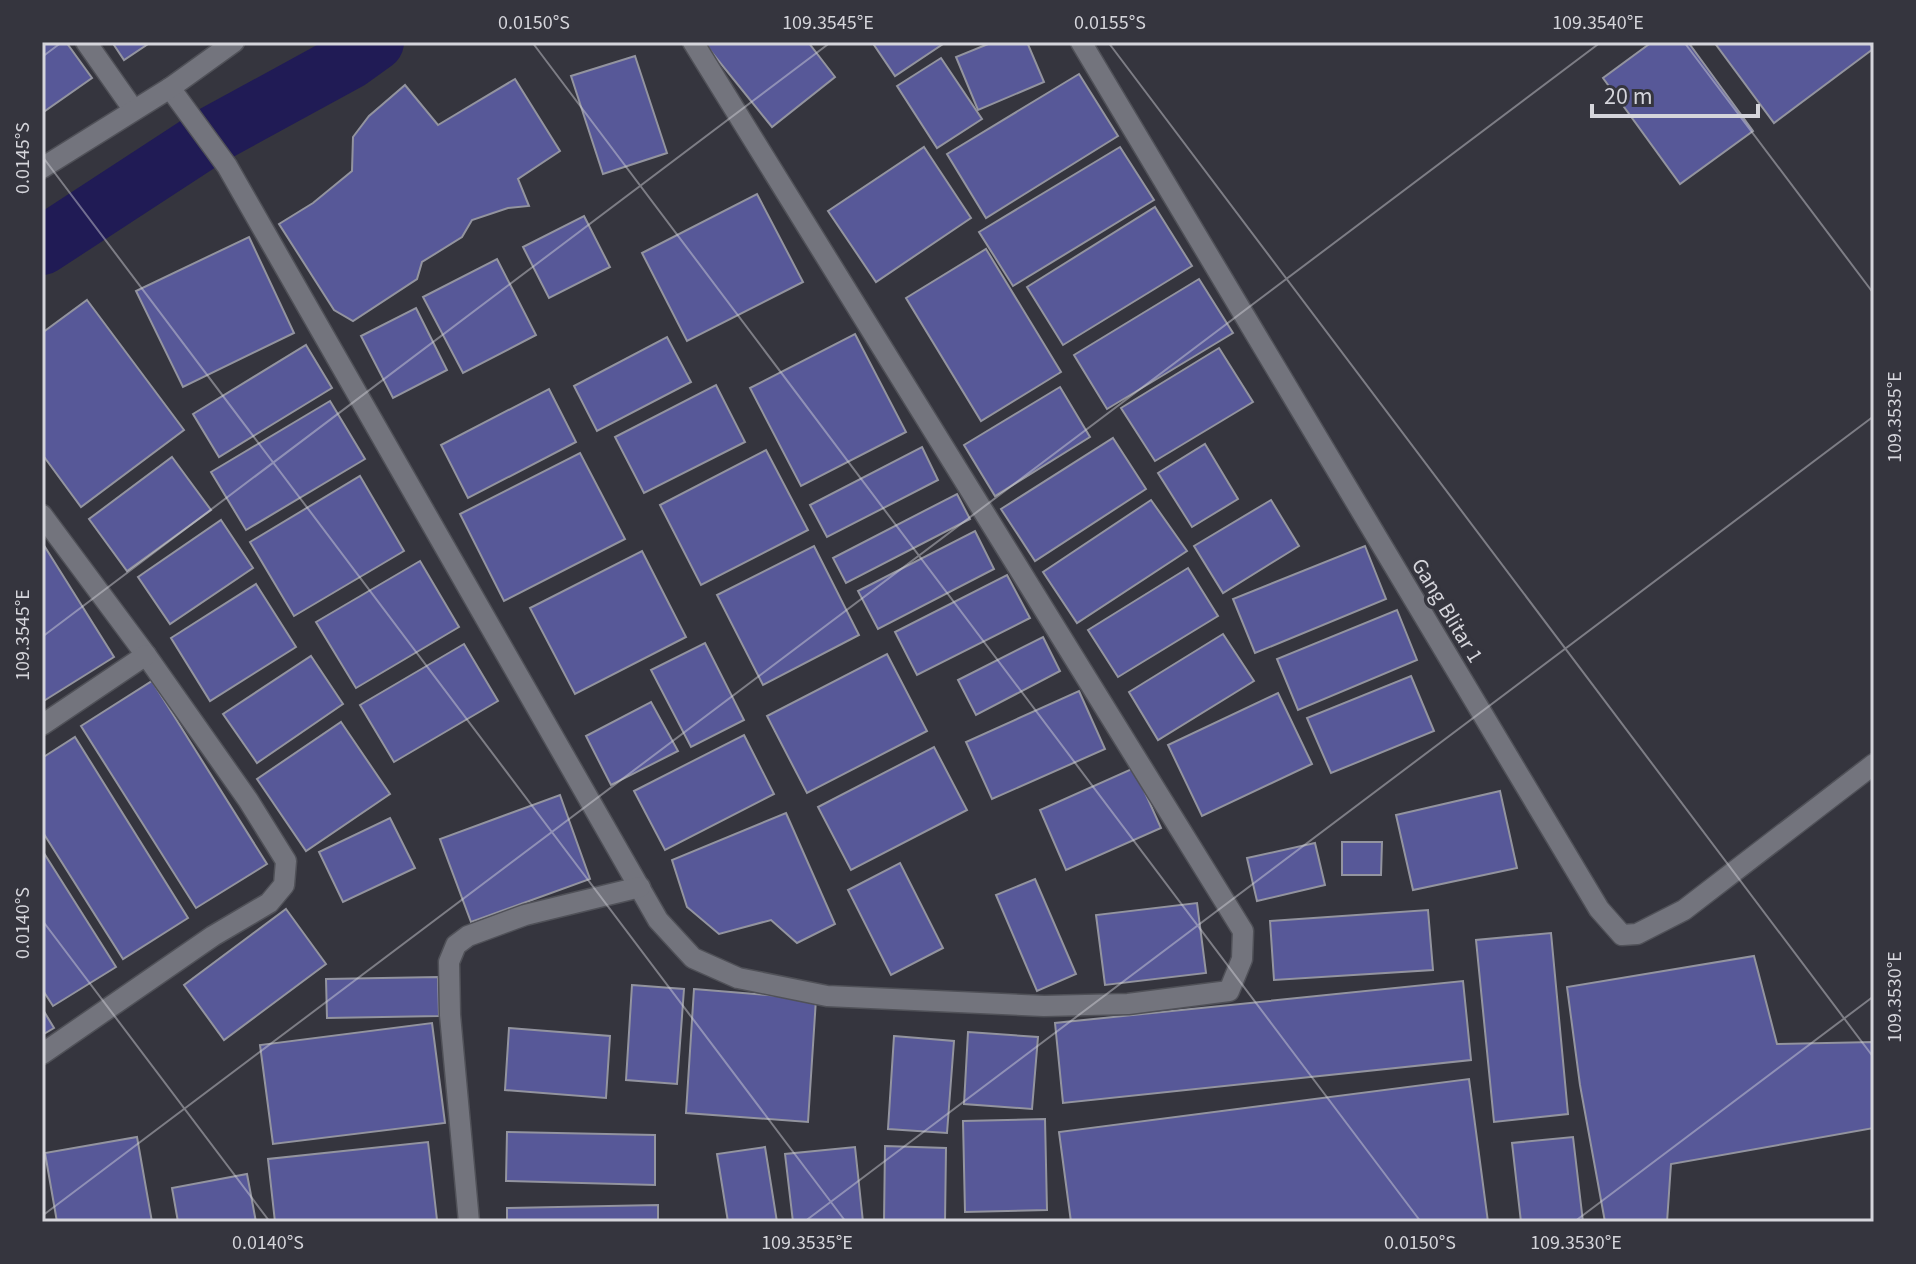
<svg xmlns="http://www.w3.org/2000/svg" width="1916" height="1264" viewBox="0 0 1916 1264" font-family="'Source Sans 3',sans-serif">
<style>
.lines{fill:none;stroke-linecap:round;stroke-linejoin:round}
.canal{stroke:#201b55;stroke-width:58}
.building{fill:#575898;stroke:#93949f;stroke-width:2}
.minor-casing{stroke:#505158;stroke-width:23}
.minor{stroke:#73747d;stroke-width:20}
.ticks{fill:none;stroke:#d5d5db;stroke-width:2;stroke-opacity:0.45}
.labels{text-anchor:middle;stroke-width:7;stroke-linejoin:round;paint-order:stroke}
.street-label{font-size:22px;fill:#d5d5db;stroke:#35353e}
.neatline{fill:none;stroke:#d5d5db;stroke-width:3}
.ticks-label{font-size:20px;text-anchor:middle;fill:#d5d5db}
</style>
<rect width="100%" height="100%" fill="#35353e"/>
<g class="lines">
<!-- canal -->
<polyline class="canal" points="42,246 209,137 350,60 375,42"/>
</g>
<!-- building -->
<g class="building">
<polygon points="42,42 66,42 92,78 42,113"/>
<polygon points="112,42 151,42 124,60"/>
<polygon points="708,42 808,42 835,77 772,127 705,44"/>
<polygon points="872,42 946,42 895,76"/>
<polygon points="993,42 1027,42 1044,82 978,110 956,57"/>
<polygon points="1652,42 1688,42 1753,131 1680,184 1603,78"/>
<polygon points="1714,42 1869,42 1873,49 1774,123"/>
<polygon points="635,56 667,153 603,174 571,76"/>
<polygon points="941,58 982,119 937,148 897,86"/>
<polygon points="1079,74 1118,136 986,218 947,154"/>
<polygon points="515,79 560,151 518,179 529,206 508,208 472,220 462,237 422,262 417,279 353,321 334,310 279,224 313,203 352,171 353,137 369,116 405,85 438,125"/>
<polygon points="924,147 971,218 876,282 828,211"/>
<polygon points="1120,147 1154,200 1013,286 979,232"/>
<polygon points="757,194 803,282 687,341 642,253"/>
<polygon points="1155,207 1192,266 1063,345 1027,287"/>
<polygon points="584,216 610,267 549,298 523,247"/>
<polygon points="249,237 294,333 183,387 136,291"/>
<polygon points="986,249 1061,372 981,421 906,298"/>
<polygon points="497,259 536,335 463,373 423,297"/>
<polygon points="1199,279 1233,333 1107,409 1074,355"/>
<polygon points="87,300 184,430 81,507 42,454 42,333"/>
<polygon points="416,308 447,370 393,398 361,336"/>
<polygon points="855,334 906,432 801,486 750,388"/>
<polygon points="667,337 691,382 597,431 574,386"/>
<polygon points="306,345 332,388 219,457 193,414"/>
<polygon points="1219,348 1253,402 1155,461 1121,408"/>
<polygon points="716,385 745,442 644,493 615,437"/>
<polygon points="1060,387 1090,437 995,496 964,445"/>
<polygon points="549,389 576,442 468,498 441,445"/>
<polygon points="330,401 365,459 246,530 211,472"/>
<polygon points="1113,438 1146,489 1035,561 1001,509"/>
<polygon points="1205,444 1238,499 1192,527 1158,473"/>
<polygon points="922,447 938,480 827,537 810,505"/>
<polygon points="766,450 808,530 701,585 660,505"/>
<polygon points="580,453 625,539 504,601 460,514"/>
<polygon points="172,457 211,510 127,571 89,519"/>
<polygon points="360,476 404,551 294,616 250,542"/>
<polygon points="957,494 970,519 846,583 833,558"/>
<polygon points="1151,500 1187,551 1077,623 1043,572"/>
<polygon points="1271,500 1299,546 1223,593 1194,546"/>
<polygon points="221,520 253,568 170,624 138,577"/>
<polygon points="975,531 994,569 878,629 858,591"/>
<polygon points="814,546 859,635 763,685 717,595"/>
<polygon points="1365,546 1386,599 1255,653 1233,599"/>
<polygon points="45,547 114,657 42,702 42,549"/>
<polygon points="642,551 686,637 575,694 530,608"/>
<polygon points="420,561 459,627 356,688 316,622"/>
<polygon points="1188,568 1218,616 1118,677 1088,630"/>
<polygon points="1007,575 1030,618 917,675 895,632"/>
<polygon points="256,584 296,647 210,701 171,638"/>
<polygon points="1397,610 1417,660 1298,710 1277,659"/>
<polygon points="1223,634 1254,681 1158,740 1129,692"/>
<polygon points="1043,637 1060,671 976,715 958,680"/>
<polygon points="705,643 744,720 691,747 651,670"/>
<polygon points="464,644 498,701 394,762 360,705"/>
<polygon points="887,654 927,731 807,793 767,716"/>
<polygon points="311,656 343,704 257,763 223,714"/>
<polygon points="1411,676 1434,731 1331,773 1307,718"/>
<polygon points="152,681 267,864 196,908 81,726"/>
<polygon points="1079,691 1105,749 992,799 966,742"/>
<polygon points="1278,693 1312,764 1202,816 1168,745"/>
<polygon points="651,702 678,751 611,785 586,736"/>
<polygon points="341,722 390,794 306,851 257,779"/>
<polygon points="744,735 774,794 665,850 634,791"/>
<polygon points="75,737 188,918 123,959 42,831 42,758"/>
<polygon points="934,747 967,810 851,870 818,807"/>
<polygon points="1134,768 1161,828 1066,870 1040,810"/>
<polygon points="1500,791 1517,868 1413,890 1396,815"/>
<polygon points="560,795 590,879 471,922 440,839"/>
<polygon points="786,813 835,924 797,943 771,920 719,934 687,907 672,860"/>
<polygon points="390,818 415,868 343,902 319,852"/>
<polygon points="1342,842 1382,842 1381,875 1342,875"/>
<polygon points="1315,843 1325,885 1257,901 1247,858"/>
<polygon points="42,850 116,967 53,1006 42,989"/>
<polygon points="900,863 943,948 891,975 848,890"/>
<polygon points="1035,879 1076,974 1037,991 996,895"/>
<polygon points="1197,903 1206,973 1105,985 1096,915"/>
<polygon points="286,909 326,964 224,1040 184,985"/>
<polygon points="1428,910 1433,970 1274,980 1270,921"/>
<polygon points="1551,933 1568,1114 1494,1122 1476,940"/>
<polygon points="1754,956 1777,1044 1874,1042 1874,1128 1671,1164 1667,1222 1605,1222 1580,1085 1567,987"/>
<polygon points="438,977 439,1016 327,1018 326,979"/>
<polygon points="1463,981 1471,1060 1063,1103 1055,1023"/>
<polygon points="632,985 684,989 677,1084 626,1080"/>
<polygon points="694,989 816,999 808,1122 686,1113"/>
<polygon points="42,1008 54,1028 42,1035"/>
<polygon points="432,1023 445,1123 273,1144 260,1045"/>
<polygon points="509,1028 610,1036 606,1098 505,1090"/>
<polygon points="968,1032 1038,1037 1032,1109 964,1104"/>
<polygon points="894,1036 954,1041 947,1133 888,1129"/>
<polygon points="1469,1079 1488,1222 1071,1222 1059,1132"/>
<polygon points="1045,1119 1047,1210 965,1212 963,1121"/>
<polygon points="507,1132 655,1135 655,1185 506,1181"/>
<polygon points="137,1137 152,1222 57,1222 45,1153"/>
<polygon points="1573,1137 1583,1222 1521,1222 1512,1143"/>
<polygon points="428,1142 437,1220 275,1222 268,1159"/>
<polygon points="885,1146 946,1148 945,1222 884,1222"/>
<polygon points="765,1147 777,1222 728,1222 717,1154"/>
<polygon points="855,1147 863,1222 793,1222 785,1154"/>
<polygon points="247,1174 256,1222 178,1222 172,1188"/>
<polygon points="658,1205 658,1222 507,1222 507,1208"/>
</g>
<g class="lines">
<defs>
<g id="minor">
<polyline points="86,42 133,109"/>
<polyline points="1081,42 1599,909 1622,935 1637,934 1684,910 1874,764"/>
<polyline points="170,88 227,166 658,920 693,958 738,978 827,996 1044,1006 1128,1004 1229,991 1242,959 1243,931 693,42"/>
<polyline points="42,168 170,88 234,42"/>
<polyline points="42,515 146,655 248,800 286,861 284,885 269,903 213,936 42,1054"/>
<polyline points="42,725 146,655"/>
<polyline points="469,1222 450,1015 449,962 456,945 468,936 525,915 640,887"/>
</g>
</defs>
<!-- minor casing -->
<use href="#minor" class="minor-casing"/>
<!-- minor -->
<use href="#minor" class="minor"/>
</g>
<!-- ticks -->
<path class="ticks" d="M 532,42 L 1421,1222M 1108,42 L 1874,1058M 1684,42 L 1874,294M 42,57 L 62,42M 42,156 L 846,1222M 42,637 L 831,42M 42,920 L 270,1222M 42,1216 L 1601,42M 804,1222 L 1874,416M 1574,1222 L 1874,996"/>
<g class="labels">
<!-- street labels -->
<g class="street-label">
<text transform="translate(1448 610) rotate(59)" y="8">Gang Blitar 1</text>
</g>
</g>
<!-- border -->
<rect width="1916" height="1264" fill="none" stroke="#35353e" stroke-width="88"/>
<!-- scale -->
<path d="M1592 104v12h166v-12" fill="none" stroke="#d5d5db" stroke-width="4"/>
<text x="1604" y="104" font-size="24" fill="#d5d5db" stroke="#35353e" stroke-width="6" paint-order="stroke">20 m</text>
<rect x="44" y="44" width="1828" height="1176" class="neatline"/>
<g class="ticks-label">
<text x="534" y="29">0.0150°S</text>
<text x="828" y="29">109.3545°E</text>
<text x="1110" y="29">0.0155°S</text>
<text x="1598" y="29">109.3540°E</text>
<text transform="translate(22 158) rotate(-90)" y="7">0.0145°S</text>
<text transform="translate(1894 417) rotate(-90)" y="7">109.3535°E</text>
<text transform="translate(22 635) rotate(-90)" y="7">109.3545°E</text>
<text transform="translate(22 923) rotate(-90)" y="7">0.0140°S</text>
<text transform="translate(1894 997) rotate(-90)" y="7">109.3530°E</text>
<text x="268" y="1249">0.0140°S</text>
<text x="807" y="1249">109.3535°E</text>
<text x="1420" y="1249">0.0150°S</text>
<text x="1576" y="1249">109.3530°E</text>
</g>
</svg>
